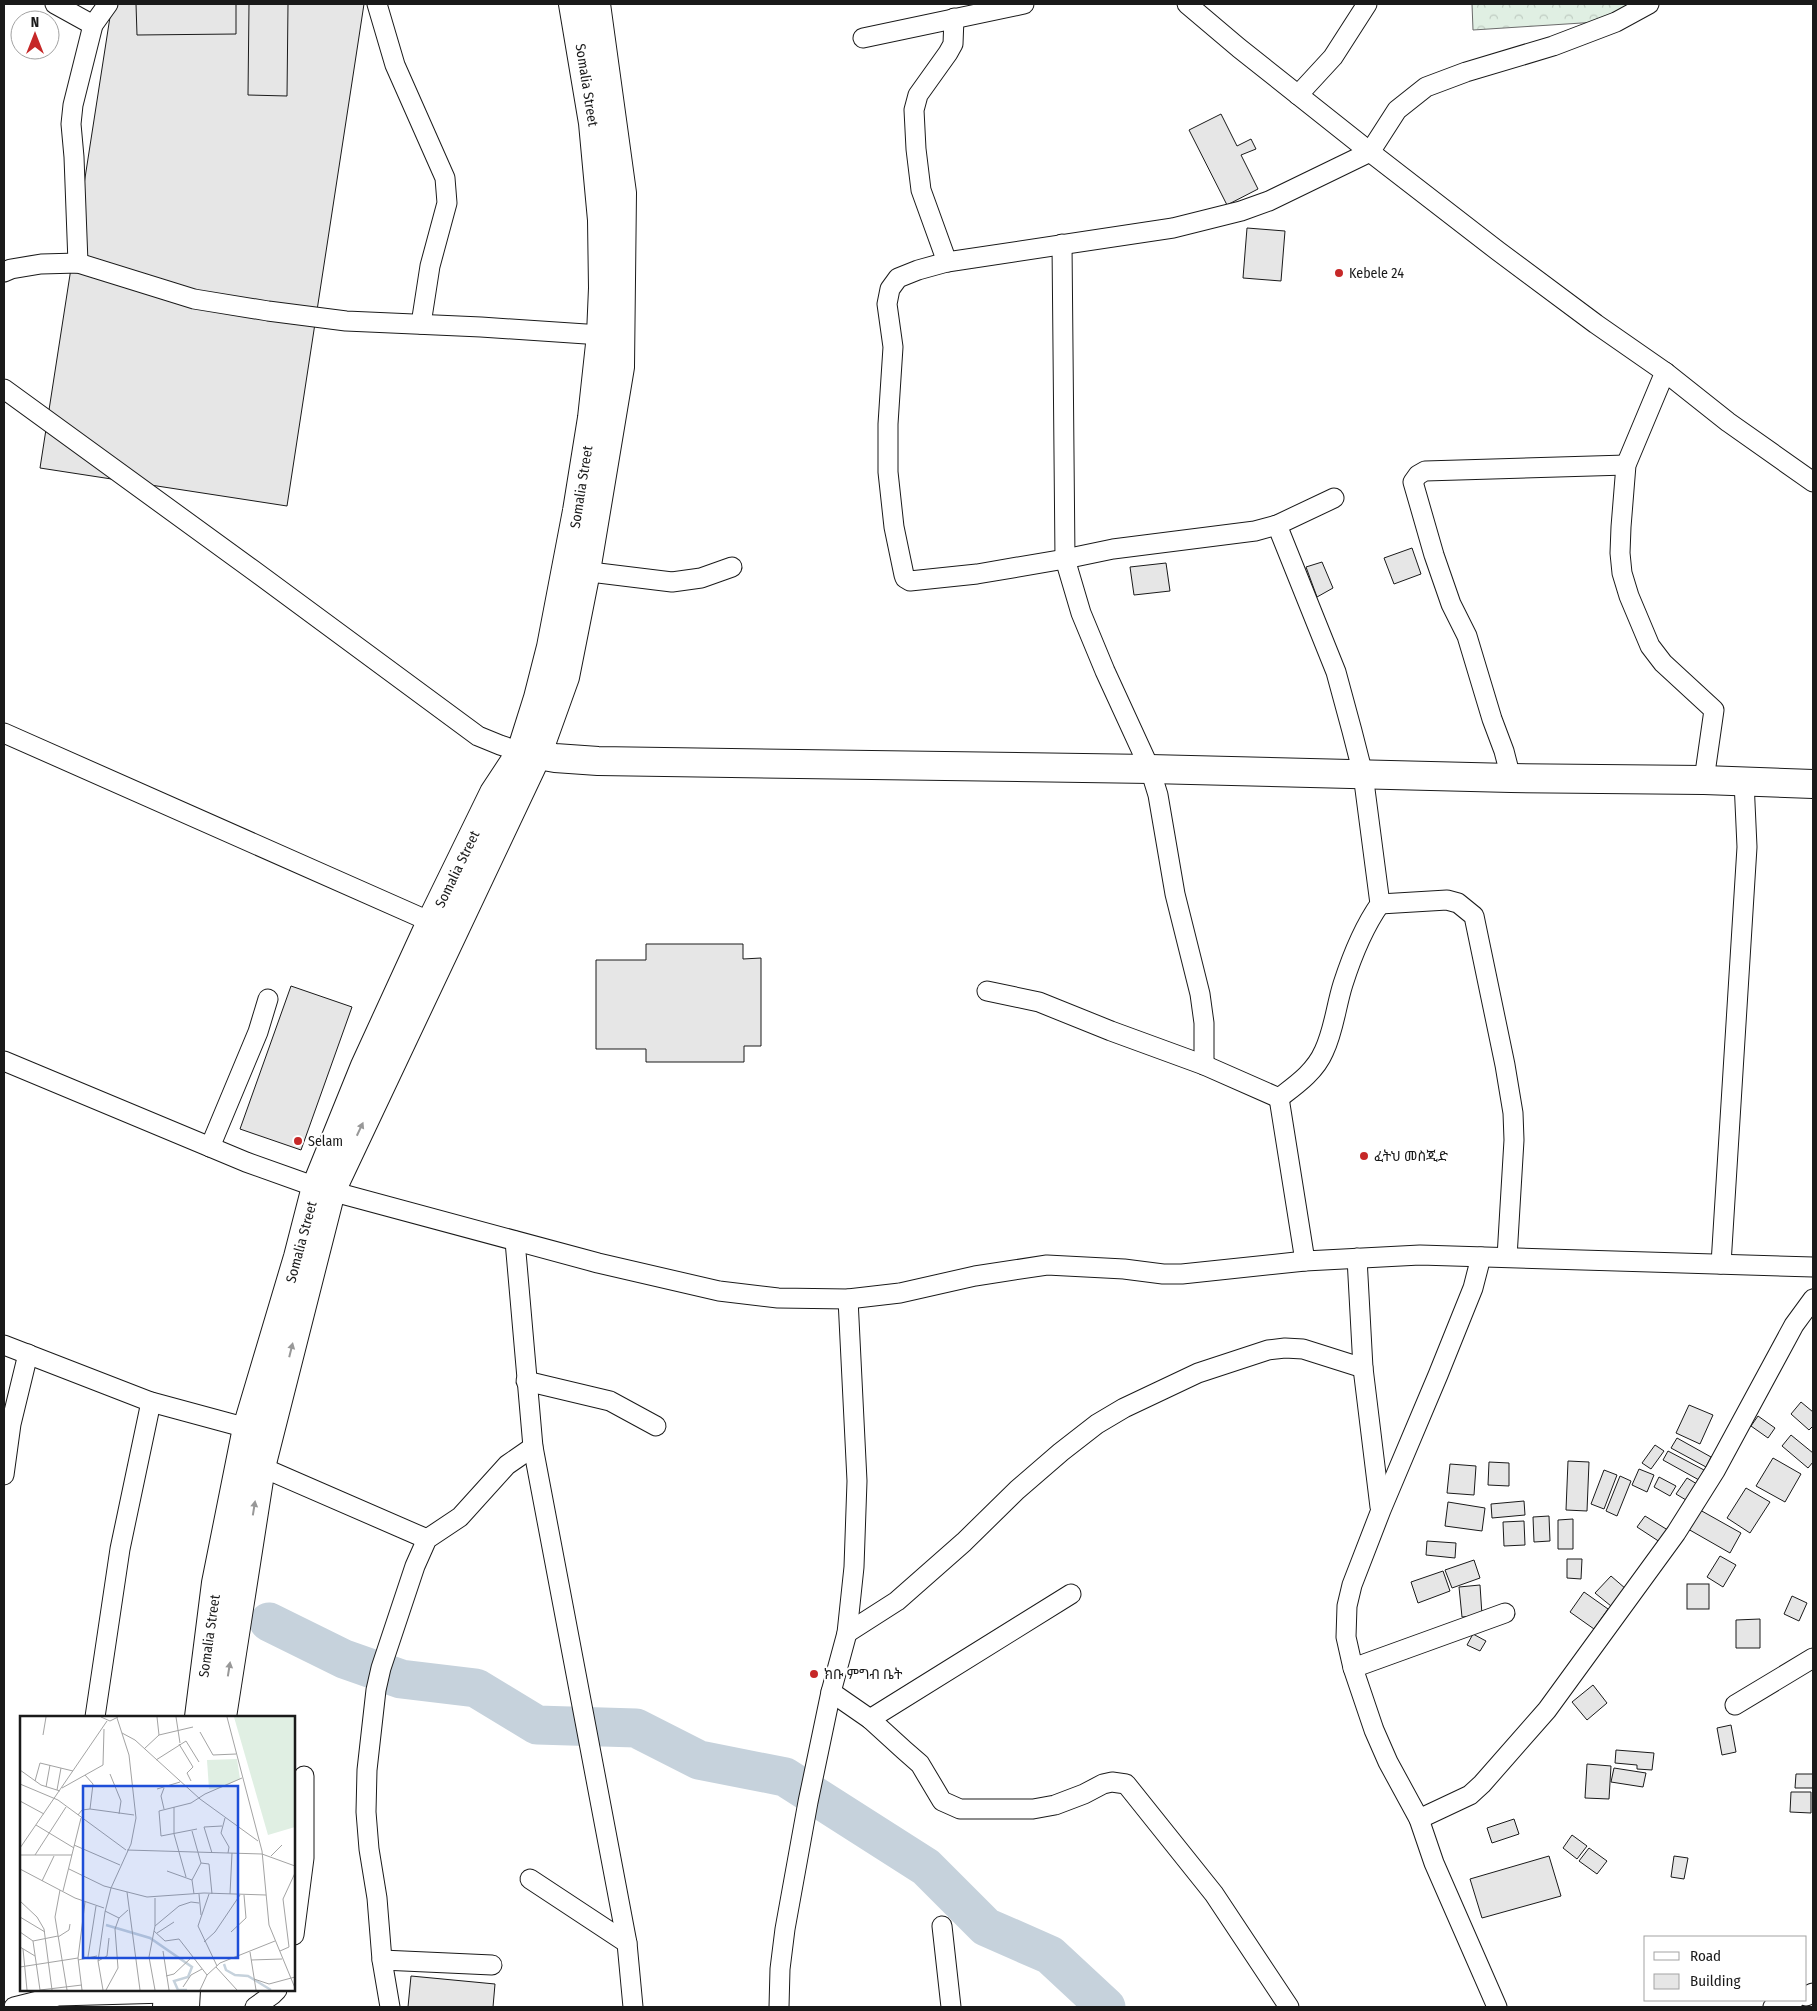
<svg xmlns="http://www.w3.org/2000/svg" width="1817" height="2011" viewBox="0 0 1817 2011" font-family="'Fira Sans Condensed','Noto Sans Ethiopic',sans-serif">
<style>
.forest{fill:url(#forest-crowns);stroke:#6a6a6a}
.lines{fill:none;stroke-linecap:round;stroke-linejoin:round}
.river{stroke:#c6d2dc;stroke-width:39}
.building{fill:#e6e6e6;stroke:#1a1a1a}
.street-casing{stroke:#1a1a1a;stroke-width:21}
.secondary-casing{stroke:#1a1a1a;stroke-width:30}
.primary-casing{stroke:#1a1a1a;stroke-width:30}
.street{stroke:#fff;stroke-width:19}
.secondary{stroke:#fff;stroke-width:28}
.primary{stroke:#fff;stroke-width:28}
.oneway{fill:#989898}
.poi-dot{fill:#c62828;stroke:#fff;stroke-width:2}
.labels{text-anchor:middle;stroke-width:4;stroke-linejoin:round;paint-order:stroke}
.street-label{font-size:14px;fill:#1a1a1a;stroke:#fff}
.poi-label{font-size:14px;fill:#1a1a1a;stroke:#fff;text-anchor:start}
.inset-river{fill:none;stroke:#c6d2dc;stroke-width:2.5}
.inset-road{fill:none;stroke:#a3a3a3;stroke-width:1}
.view{fill:#1d4ed8;fill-opacity:0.15;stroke:#1d4ed8;stroke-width:2.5}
.inset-edge{fill:none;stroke:#1a1a1a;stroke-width:2.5}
</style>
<defs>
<pattern id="forest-crowns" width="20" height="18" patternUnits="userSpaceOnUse" patternTransform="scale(1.25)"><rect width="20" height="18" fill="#e0efe3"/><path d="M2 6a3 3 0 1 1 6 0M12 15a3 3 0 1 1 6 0" fill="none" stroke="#c0ccc2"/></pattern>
</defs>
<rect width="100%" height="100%" fill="#fff"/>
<!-- forest -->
<polygon class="forest" points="1472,4 1638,4 1613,21 1473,30"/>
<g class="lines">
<!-- river -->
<polyline class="river" points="269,1622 344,1659 401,1679 476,1688 537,1725 636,1728 699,1760 785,1777 926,1867 986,1927 1050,1955 1106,2007"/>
</g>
<!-- building -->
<g class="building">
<polygon points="112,4 364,4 287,506 40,468"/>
<polygon points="136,4 236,4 236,34 137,35"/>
<polygon points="249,4 288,4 287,96 248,95"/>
<polygon points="1221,114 1237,146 1251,139 1256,149 1241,155 1258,189 1227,205 1189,130"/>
<polygon points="1247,228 1285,231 1281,281 1243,278"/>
<polygon points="1412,548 1421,574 1394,584 1384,558"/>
<polygon points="1322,562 1333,588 1317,597 1306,567"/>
<polygon points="1166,563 1170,591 1134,595 1130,567"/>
<polygon points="646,944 743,944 743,959 761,958 761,1046 744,1046 744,1062 646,1062 646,1049 596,1049 596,960 646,960"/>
<polygon points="291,986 352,1007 301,1150 240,1129"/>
<polygon points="1801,1402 1813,1412 1813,1426 1809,1430 1791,1414"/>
<polygon points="1689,1405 1713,1415 1700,1444 1676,1433"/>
<polygon points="1758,1416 1775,1428 1768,1438 1751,1426"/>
<polygon points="1791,1435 1813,1453 1813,1462 1808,1468 1782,1446"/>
<polygon points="1677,1438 1711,1457 1706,1467 1671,1448"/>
<polygon points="1655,1445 1664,1451 1651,1469 1642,1463"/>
<polygon points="1668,1451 1704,1470 1699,1480 1663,1460"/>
<polygon points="1773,1458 1801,1474 1785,1502 1756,1486"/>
<polygon points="1568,1461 1589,1462 1587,1511 1566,1510"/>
<polygon points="1489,1462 1509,1463 1509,1486 1488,1485"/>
<polygon points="1450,1464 1476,1466 1474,1495 1447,1493"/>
<polygon points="1639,1469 1654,1475 1647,1492 1632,1485"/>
<polygon points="1604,1470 1617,1475 1604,1509 1591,1504"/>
<polygon points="1620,1476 1631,1481 1617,1516 1606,1511"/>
<polygon points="1659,1477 1676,1486 1670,1496 1654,1487"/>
<polygon points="1687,1478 1702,1487 1691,1503 1676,1494"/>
<polygon points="1746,1488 1770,1502 1750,1533 1727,1518"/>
<polygon points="1524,1501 1525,1515 1492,1518 1491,1504"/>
<polygon points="1448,1502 1485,1508 1482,1531 1445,1526"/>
<polygon points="1700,1510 1741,1533 1730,1553 1688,1529"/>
<polygon points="1549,1516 1550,1541 1534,1542 1533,1517"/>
<polygon points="1645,1516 1671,1532 1663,1544 1637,1527"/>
<polygon points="1573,1519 1573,1549 1558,1549 1558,1520"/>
<polygon points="1524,1521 1525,1545 1504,1546 1503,1522"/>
<polygon points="1427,1541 1456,1543 1455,1558 1426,1555"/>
<polygon points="1720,1556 1736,1565 1723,1587 1707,1577"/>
<polygon points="1567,1559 1582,1559 1581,1579 1567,1578"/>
<polygon points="1474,1560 1480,1578 1452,1588 1445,1570"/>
<polygon points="1443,1571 1450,1591 1418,1603 1411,1582"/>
<polygon points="1611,1576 1626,1589 1611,1606 1595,1593"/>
<rect x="1687" y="1584" width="22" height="25"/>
<polygon points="1480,1585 1482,1615 1462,1617 1459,1587"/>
<polygon points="1584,1592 1608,1609 1594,1629 1570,1612"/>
<polygon points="1792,1596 1807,1603 1799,1621 1784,1614"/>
<polygon points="1760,1619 1760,1648 1736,1648 1736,1620"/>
<polygon points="1473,1634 1486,1641 1480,1651 1467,1645"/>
<polygon points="1593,1685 1607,1703 1587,1720 1572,1702"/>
<polygon points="1731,1725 1736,1752 1722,1755 1717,1728"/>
<polygon points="1616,1750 1654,1753 1652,1770 1637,1769 1637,1765 1615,1763"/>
<polygon points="1587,1764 1611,1766 1609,1799 1585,1798"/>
<polygon points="1614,1768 1646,1773 1643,1787 1611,1782"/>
<polygon points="1796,1774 1813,1774 1813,1788 1795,1788"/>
<polygon points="1791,1792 1811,1792 1811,1813 1790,1812"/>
<polygon points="1514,1819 1519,1834 1492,1843 1487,1828"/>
<polygon points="1572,1835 1587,1846 1577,1859 1563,1848"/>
<polygon points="1589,1848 1607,1861 1597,1874 1579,1861"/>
<polygon points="1549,1856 1561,1896 1482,1918 1470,1879"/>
<polygon points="1674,1856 1688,1858 1684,1879 1671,1877"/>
<polygon points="411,1976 495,1984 493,2007 408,2007"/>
</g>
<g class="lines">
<defs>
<g id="street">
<polyline points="55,4 93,25"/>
<polyline points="377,4 395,65 445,178 447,203 430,266 421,324"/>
<polyline points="1187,4 1239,48 1370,152 1498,251 1596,324 1665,372 1728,422 1813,482"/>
<polyline points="863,38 1024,4"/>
<polyline points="1298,95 1333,57 1367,4"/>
<polyline points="1062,244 1065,559 1081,613 1105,671 1150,769 1158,795 1175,894 1200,994 1204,1023 1204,1065"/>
<polyline points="947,262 921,190 916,149 914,110 918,95 948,53 953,44 954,18"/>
<polyline points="78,263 74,157 71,124 73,105 93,25 108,4"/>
<polyline points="4,272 11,269 41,264 78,263 194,299 268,311 346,321 481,327 601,335"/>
<polyline points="1665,372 1626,465 1621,527 1620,553 1622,573 1629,596 1650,646 1663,663 1714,710 1704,780"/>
<polyline points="4,389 253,570 478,736 500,745 521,752"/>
<polyline points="1334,498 1277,525 1255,531 1113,549 1065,559 977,574 910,581 905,578 904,575 894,527 888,472 888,424 893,347 887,304 890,289 898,278 918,270 947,262 1173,228 1241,211 1269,201 1370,152 1397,110 1426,87 1466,72 1553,46 1616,22 1649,4"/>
<path d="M 1277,525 L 1336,672 L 1352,731 L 1363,774 L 1380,904 C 1363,928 1352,956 1343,984 C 1336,1006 1334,1030 1324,1051 C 1315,1072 1296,1085 1279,1098"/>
<polyline points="574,570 672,582 701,578 732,567"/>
<polyline points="4,733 431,922"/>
<polyline points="1511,778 1504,751 1492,719 1467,636 1451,604 1434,555 1413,482 1418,475 1425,471 1626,465"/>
<polyline points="1380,904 1447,900 1458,903 1474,916 1505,1065 1513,1113 1514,1140 1507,1257"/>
<polyline points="987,991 1039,1002 1111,1031 1204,1065 1279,1098"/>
<polyline points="4,1061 246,1162 316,1187 598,1263 719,1291 778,1298 848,1299 900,1293 975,1276 1047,1265 1124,1269 1163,1274 1182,1274 1305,1261 1420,1255 1813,1267"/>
<polyline points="1279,1098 1305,1261"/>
<polyline points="210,1147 258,1032 268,999"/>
<polyline points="515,1241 533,1447 627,1943 633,2007"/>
<polyline points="1481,1257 1473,1288 1438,1375 1381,1510 1352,1585 1347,1606 1346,1637 1353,1668 1374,1730 1388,1762 1419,1819 1434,1863 1497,2007"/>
<polyline points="1357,1258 1363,1368 1380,1507"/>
<polyline points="1721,1264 1747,847 1744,781"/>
<polyline points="4,1345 151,1402 247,1428"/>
<polyline points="526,1381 610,1401 656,1426"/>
<polyline points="252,1463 427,1539"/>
<polyline points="4,1475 11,1424 28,1354"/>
<polyline points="847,1633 897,1601 964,1542 1017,1490 1061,1452 1097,1424 1124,1408 1198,1373 1268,1350 1285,1348 1303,1349 1363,1368"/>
<polyline points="1353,1668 1505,1613"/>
<polyline points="831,1692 870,1719 904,1750 920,1764 942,1801 960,1809 1033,1809 1055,1805 1084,1794 1103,1784 1112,1782 1126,1784 1214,1894 1289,2007"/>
<polyline points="1735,1705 1813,1658"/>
<polyline points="95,1717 120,1549 151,1402"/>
<polyline points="870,1719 1071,1594"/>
<polyline points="1419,1819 1470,1795 1482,1784 1547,1710 1676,1533 1715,1471 1794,1325 1813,1299"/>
<polyline points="530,1879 627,1943"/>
<polyline points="942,1926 951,2007"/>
<polyline points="294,1935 304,1858 304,1776"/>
<polyline points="382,1960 492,1965"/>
<polyline points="1806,1996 1813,1993"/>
<polyline points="14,2007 58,1996 167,1993"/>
<polyline points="255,2007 272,1995 277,1990"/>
<polyline points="390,2007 382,1960 377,1898 369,1849 366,1812 367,1770 376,1690 381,1668 415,1566 427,1539 460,1517 507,1465 533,1447"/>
<polyline points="779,2007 780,1969 785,1929 808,1802 831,1692 847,1633 854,1567 857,1481 848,1299"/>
<polyline points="1773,2007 1794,2000"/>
</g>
<g id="secondary">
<polyline points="521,752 555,758 598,761 1150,769 1511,778 1704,780 1813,784"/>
<polyline points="199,1717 216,1583 247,1428 298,1257 316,1187 365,1066 431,922 494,793 521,752 538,698 551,647 577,511 592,418 601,335 603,288 602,220 593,123 573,4"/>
<polyline points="167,2007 168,1990"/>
</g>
<g id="primary">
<polyline points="222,1717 261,1467 331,1191 537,755 565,677 586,571 620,367 622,193 596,4"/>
<polyline points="185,2007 186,1990"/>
</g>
</defs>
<!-- street casing -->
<use href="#street" class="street-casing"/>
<!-- secondary casing -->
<use href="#secondary" class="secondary-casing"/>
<!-- primary casing -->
<use href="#primary" class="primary-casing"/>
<!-- street -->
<use href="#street" class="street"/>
<!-- secondary -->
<use href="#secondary" class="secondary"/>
<!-- primary -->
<use href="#primary" class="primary"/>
</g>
<!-- one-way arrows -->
<defs><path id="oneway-solid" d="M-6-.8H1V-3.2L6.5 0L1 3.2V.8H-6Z" transform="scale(1.25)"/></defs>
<g class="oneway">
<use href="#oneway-solid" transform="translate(360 1129) rotate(-65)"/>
<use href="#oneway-solid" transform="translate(291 1350) rotate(-76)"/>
<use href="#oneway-solid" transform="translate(254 1508) rotate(-81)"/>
<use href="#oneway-solid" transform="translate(229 1669) rotate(-81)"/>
</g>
<!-- markers -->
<g class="poi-dot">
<circle cx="1339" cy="273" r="5"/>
<circle cx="298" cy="1141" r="5"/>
<circle cx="1364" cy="1156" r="5"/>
<circle cx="814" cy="1674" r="5"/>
</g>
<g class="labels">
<!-- street labels -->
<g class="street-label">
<text transform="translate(587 85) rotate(81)" y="5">Somalia Street</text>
<text transform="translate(581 487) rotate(-81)" y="5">Somalia Street</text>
<text transform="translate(457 869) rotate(-64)" y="5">Somalia Street</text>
<text transform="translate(301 1242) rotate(-75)" y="5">Somalia Street</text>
<text transform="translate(209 1636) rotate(-82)" y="5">Somalia Street</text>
</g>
<!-- poi labels -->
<g class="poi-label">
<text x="1349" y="278">Kebele 24</text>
<text x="308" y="1146">Selam</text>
<text x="1374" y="1161">ፈትህ መስጂድ</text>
<text x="824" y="1679">ክቡ ምግብ ቤት</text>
</g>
</g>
<!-- overview -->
<g transform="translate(20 1716)">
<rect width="275" height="275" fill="#fff"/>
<path d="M 217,43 L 220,63 L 201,72 L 189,73 L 187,44 Z" fill="#e0efe3"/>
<path d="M 214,1 L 275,1 L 275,111 L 248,119 Z" fill="#e0efe3"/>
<path class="inset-river" d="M 86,209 L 130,222 L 172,251 L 168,261 L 154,265 L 158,274 L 167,274M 204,248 L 206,254 L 215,259 L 228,260 L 251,274"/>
<path class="inset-road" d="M 81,1 L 90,5 L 98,1M 137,1 L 139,19M 156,1 L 160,27M 207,1 L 242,135 L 249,209 L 275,272M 180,16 L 193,39 L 216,38M 102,17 L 115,24 L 180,83 L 238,125M 23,19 L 26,1M 159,28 L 173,51 L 167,57 L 171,65M 124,33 L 139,19 L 173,11M 136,44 L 166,25 L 179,46M 0,54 L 21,69 L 40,75M 90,58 L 101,85 L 99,98M 65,59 L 73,68 L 70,93M 15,65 L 20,47 L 53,55M 0,68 L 38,84 L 106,134M 26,71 L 30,49M 42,72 L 83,49 L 84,13M 137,73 L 160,66M 37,74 L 41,52M 0,85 L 24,98M 154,91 L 154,118 L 166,161M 144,93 L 141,80 L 144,72M 58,99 L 62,94 L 70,93 L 114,99M 205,102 L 201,117 L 209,131 L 208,137M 16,109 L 54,132M 177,113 L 141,120 L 139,95 L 171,87 L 185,78 L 222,62M 172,115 L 181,147 L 172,164 L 174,178M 54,129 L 100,149M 0,132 L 87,5M 107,134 L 242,138 L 275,150M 192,137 L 184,111 L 202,110M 0,139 L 52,139M 15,139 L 46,91M 251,140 L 262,129M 181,147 L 189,148 L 192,178M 0,153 L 55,182 L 84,192M 49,153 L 84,170 L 127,181 L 184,177 L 246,179M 147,155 L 172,164M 22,165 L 34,140M 40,174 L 35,201 L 47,274M 43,175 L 61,102M 107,176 L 120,274M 179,178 L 181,199M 189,178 L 178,210 L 197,250M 210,178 L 212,137M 0,185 L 17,201 L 24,213 L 32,274M 85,195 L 99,202M 0,201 L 25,216M 135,210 L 159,190 L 171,186 L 179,187M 134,215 L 145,225 L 159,223 L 187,259M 0,216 L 13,225 L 38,220M 211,216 L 226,202 L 224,179M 137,217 L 154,206M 38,221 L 49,214 L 50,208M 13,225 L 20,274M 184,226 L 195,216 L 220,179M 0,231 L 15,240M 3,233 L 7,274M 143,235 L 149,274M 260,235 L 269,231 L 263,183 L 275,157M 230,236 L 236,274M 68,241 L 76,190M 58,242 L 65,186M 58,244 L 77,240M 231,244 L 262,243M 78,245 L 87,240 L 89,222M 0,251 L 58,242 L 62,274M 196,251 L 217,274M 146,260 L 154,258 L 172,241M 234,263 L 249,268 L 275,261M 163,271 L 171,259 L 182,253M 20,274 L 62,269M 83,274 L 78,245 L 85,196 L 91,172 L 111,128 L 116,102 L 109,39 L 97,2M 86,274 L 98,252 L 95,213 L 99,202 L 108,194M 135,274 L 129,241 L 135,210 L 135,182M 180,274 L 187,259 L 200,247 L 255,225"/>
<path class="view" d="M 63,70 L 218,70 L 218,242 L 63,242 Z"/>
<rect width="275" height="275" class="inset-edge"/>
</g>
<!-- border -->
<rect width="1817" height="2011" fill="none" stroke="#1a1a1a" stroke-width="10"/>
<!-- legend -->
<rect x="1644" y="1936" width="162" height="65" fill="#ffffff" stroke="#a3a3a3"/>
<rect x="1654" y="1952" width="25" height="8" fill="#ffffff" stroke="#a3a3a3"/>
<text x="1690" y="1961" font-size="15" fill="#1a1a1a">Road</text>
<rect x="1654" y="1974" width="25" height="15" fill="#e6e6e6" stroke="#a3a3a3"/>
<text x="1690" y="1986" font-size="15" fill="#1a1a1a">Building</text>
<!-- north arrow -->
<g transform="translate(35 35)"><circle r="24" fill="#ffffff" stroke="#a3a3a3"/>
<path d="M0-4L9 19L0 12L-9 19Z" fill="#c62828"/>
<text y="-8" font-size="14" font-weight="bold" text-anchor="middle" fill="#1a1a1a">N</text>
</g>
</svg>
